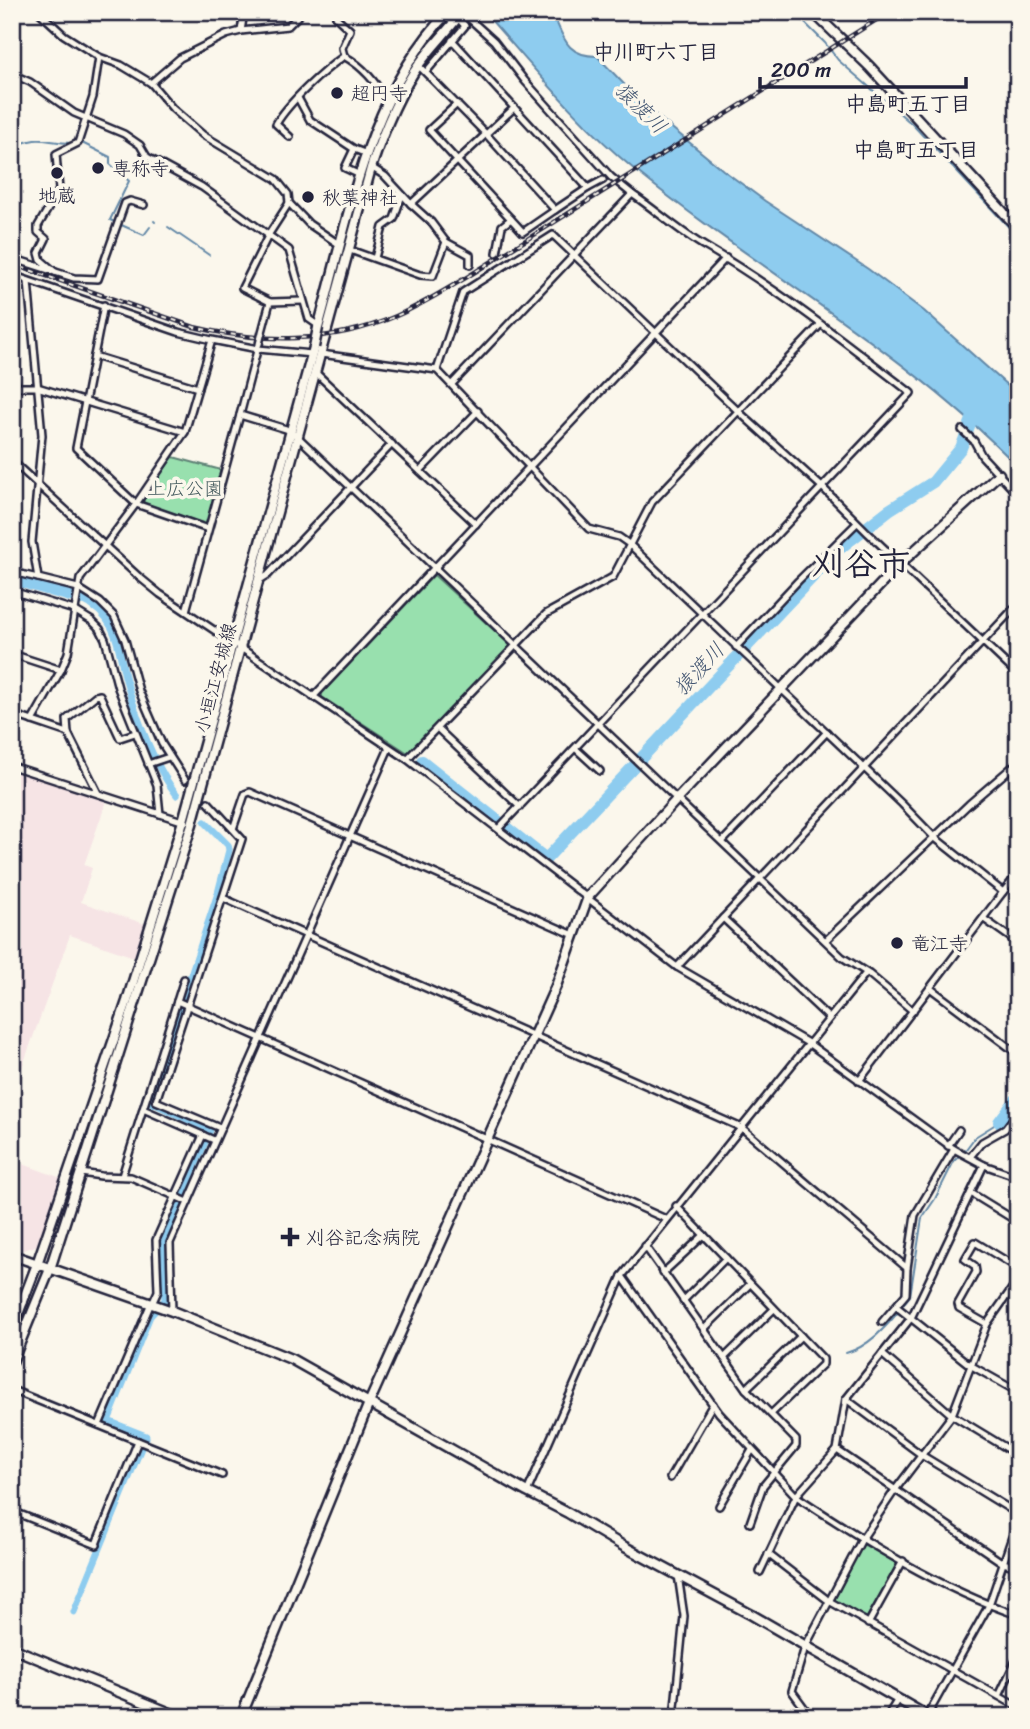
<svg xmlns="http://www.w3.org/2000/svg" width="1030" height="1729" viewBox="0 0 1030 1729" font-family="Sriracha,'Klee One',sans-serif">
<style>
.built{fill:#f6e4e5}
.green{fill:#98e0ae;stroke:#5d8174;stroke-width:2}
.water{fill:#8eccef;stroke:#6388a7;stroke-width:2}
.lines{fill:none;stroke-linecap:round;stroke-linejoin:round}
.stream{stroke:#6388a7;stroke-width:2}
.canal{stroke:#8eccef;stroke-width:7}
.river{stroke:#8eccef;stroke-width:12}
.street-casing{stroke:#22223b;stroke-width:10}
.secondary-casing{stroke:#22223b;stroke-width:13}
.street{stroke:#fbf7ec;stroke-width:5}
.secondary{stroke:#fbf7ec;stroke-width:8}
.rail-casing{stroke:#22223b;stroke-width:4.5}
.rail{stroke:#fbf7ec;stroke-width:2;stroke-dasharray:5;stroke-linecap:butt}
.street-bridge-casing{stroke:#22223b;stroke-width:10;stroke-linecap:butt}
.secondary-bridge-casing{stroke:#22223b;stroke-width:13;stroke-linecap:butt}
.street-bridge{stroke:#fbf7ec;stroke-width:5}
.secondary-bridge{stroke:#fbf7ec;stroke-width:8}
.poi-dot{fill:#22223b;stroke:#fbf7ec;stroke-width:2.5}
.labels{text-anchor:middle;stroke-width:7;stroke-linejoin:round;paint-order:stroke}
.poi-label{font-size:19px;fill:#22223b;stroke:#fbf7ec;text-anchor:start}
.park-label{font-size:19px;fill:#455b5e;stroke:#fbf7ec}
.street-label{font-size:19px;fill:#22223b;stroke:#fbf7ec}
.neighbourhood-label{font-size:21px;font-weight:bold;fill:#22223b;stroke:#fbf7ec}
.water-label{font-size:21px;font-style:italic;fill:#425571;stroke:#fbf7ec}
.town-label{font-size:33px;font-weight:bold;fill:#22223b;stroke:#fbf7ec}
</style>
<rect width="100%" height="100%" fill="#fbf7ec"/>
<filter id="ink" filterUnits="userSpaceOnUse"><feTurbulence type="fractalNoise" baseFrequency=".0143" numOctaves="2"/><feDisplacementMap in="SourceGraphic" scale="14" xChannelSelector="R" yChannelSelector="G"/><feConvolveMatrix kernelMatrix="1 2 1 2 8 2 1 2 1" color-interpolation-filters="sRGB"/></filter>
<g filter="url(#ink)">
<!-- built -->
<g class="built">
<polygon points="12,769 107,800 84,865 92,868 81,902 145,924 134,957 70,935 12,1095"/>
<polygon points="12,1160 61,1178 38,1245 24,1250 12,1246"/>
</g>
<!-- green -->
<g class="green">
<polygon points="173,457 221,470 207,523 204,524 144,503 143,499"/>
<polygon points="434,575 510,645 510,649 412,752 408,753 322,697 322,693"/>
<polygon points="863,1544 898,1563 866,1619 834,1600"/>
</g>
<!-- water -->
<path class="water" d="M 484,12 L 552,12 C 564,38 566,56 597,56 L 645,106 L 723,170 L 765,201 L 868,269 L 924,311 L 1018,395 L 1018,467 C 904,349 760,272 635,170 C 580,125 531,65 484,12 Z"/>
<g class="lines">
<!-- stream -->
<g class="stream">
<polyline points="794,12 825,43 838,60 912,124 1018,237"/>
<polyline points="80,142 110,157 110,164 129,181 110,220 144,235 150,227"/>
<path d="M 12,148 C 41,133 44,143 72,143"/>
<polyline points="154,221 155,222"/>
<polyline points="168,227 209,255"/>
<polyline points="964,1152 975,1137 999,1122"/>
<polyline points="902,1306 910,1296 922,1218 935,1199 954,1161 960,1155"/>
<path d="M 846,1353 C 868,1347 885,1328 899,1311"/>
</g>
<!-- canal -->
<g class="canal">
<path d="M 81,599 C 94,605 105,614 112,628 C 120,644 121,663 126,680 C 137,719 152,763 177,795"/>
<polyline points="146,1438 146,1436 108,1421 150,1316 165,1300 163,1242 210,1130 149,1101 218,893 229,850 228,845 205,822"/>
<polyline points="74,1612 141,1448"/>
</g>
<!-- river -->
<g class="river">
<polyline points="12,579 81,599"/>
<polyline points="422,761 546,859 839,549 889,510 933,482 961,448 976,409"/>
<polyline points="999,1122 1018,1097"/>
</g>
<defs>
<g id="street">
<polyline points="39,12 64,35 99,57 93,97 78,143 56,154 59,190 38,226 38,232 46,239 39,253 41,260 55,272"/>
<polyline points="462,12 494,41 525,81 611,177 632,194"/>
<polyline points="241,31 244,12"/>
<path d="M 344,56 C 364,67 375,82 387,100"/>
<polyline points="99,57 121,65 151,83 173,109 203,135 276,179 288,194 289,203 309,224 340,245"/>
<polyline points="418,65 486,134 555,210 588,188 452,40"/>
<polyline points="426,72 465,26 458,18"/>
<polyline points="12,74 30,82 74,113 124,134 140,145 147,157 202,187 289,250 309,319 319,326"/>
<polyline points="151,83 180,58 226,35 241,31 288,26 302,12"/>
<polyline points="298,98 310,120 354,149 367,154"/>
<polyline points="457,104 429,130 523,232 555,210"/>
<path d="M 290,137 L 276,124 C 289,102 323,71 344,56 L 342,48 L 350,30 L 336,17 L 336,12"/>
<polyline points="354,149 345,168 360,175"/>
<polyline points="371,167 385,176 411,204 514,108"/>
<polyline points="588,188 603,180"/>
<polyline points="446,242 470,255 470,265"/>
<polyline points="350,250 420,275 433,276 446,242 431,222 411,204"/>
<polyline points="497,253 502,226 511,219"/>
<polyline points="12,258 74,278 98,279 125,203 130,201 144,205"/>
<polyline points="375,258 383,227 394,219 402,195"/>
<polyline points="12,275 178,332 212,340"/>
<polyline points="28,281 42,435 32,542 38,578 78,588 100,602 114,616 125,640 139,691 162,744 185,780"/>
<polyline points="270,302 242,288 269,234 289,203"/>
<polyline points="104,305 76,448 136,504 208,529"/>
<polyline points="262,332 270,302 303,301"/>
<polyline points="321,354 437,370 589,529 619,537 629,544 902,804 934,837 1003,892 1018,874"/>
<polyline points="94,356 198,388"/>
<polyline points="12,370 17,387"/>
<path d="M 437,370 L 463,292 L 553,235 L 574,255 L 632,194 C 657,211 680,232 706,247 C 778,289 845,342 911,393 L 499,828"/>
<polyline points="316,373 476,524"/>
<polyline points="452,384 574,255 738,411 822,487 868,533 1018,675"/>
<polyline points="12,387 37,387 185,432"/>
<polyline points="240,415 258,347"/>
<polyline points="962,430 974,441 982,456 1018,495"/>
<polyline points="12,461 138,576 160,594 407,759 677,967 808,1043 954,1149 984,1165 1018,1177"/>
<polyline points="420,471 478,411"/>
<polyline points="12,572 38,578"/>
<polyline points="257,582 268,575 392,444"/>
<polyline points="12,591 74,610 92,621 100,629 105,639 118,688 157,785 160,814"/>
<polyline points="186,611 240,415 286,429 298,437 842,957 869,974 913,1011"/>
<polyline points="736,647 798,581 857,523"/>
<polyline points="12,654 61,670 68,653 80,579 136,504 185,432 212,340 258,349 312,354"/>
<polyline points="313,697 726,258"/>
<polyline points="12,714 68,733 98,793"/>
<polyline points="32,721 61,670"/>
<polyline points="438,729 520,807"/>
<polyline points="68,733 67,719 95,696 100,695 120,738 135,733"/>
<polyline points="576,749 600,771"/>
<polyline points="407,759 546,614 613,577 652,502 820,325"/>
<polyline points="148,764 169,757"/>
<polyline points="12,766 185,822"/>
<polyline points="208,802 242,839 156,1101 220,1128"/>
<polyline points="233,829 245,794 250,792 574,935"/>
<polyline points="723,841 827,732"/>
<polyline points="223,898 742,1128 907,1268 906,1294 882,1322"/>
<polyline points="723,918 829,1018"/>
<polyline points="984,919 1018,943"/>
<polyline points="826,940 969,804 1018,762"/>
<polyline points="677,967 1018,604"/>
<polyline points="930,988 1018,1054"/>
<polyline points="177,1001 666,1219"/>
<polyline points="859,1081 1003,892"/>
<polyline points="143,1109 184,979"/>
<polyline points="948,1146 959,1130"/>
<polyline points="970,1157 982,1142 1005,1129 1018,1112"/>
<path d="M 984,1165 L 911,1318 L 846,1399 L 837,1450 L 796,1496 C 863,1540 941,1590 1018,1615"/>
<polyline points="81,1173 101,1176 131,1177 188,1202"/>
<polyline points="122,1176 143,1109 214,1140"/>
<polyline points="971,1193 1018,1222"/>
<polyline points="676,1206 823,1359 823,1364 771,1414"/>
<polyline points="645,1246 746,1389 796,1440 796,1446 763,1486 750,1523"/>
<polyline points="907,1268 915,1215 954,1149"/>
<polyline points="663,1273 704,1235"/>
<polyline points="622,1276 719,1413 796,1496 760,1572"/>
<polyline points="12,1298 24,1303"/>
<polyline points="683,1301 726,1258"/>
<polyline points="152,1304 158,1291 156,1240 203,1135"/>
<polyline points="897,1307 970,1365 1018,1392"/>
<polyline points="172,1311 170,1243 389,748"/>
<polyline points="987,1324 959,1308 958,1304 976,1272 975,1266 965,1259 975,1242 1018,1268"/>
<polyline points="704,1329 750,1284"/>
<polyline points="882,1354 952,1415 1018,1455"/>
<polyline points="724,1358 774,1309"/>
<polyline points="746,1389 801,1336"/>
<polyline points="12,1390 222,1475"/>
<polyline points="846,1399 923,1456 1018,1514"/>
<polyline points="99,1425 151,1303"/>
<polyline points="837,1450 1003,1563 1018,1567"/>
<polyline points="670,1478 713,1404"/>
<polyline points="527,1492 622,1276 866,973"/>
<polyline points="719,1506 752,1450"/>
<polyline points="12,1511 97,1545"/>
<polyline points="96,1544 138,1441"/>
<polyline points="768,1554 829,1601 1018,1707"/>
<polyline points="868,1624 903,1561"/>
<polyline points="999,1696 1018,1656"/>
<polyline points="927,1716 989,1605 1018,1519"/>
<polyline points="674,1717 684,1616 678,1575"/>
<polyline points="811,1717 792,1691 805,1647 862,1539 895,1490 952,1415 987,1324 1018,1280"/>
<polyline points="887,1717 898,1699"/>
</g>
<g id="secondary">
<polyline points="813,12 869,66 1018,228"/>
<path d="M 318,328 C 349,219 366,98 448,12"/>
<polyline points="12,1255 172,1311 291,1359 527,1492 568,1513 625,1547 752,1615 929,1717"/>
<polyline points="12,1330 37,1264 127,1001 183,821 314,347"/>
<path d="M 12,1362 L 50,1269 L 192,824 L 371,168 C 383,132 398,94 420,63 C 433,45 449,30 462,12"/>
<polyline points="12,1648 180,1717"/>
<polyline points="241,1717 369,1403 556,986 588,897 678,798 901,563 999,474"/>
</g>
</defs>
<!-- street casing -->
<use href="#street" class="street-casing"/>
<!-- secondary casing -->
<use href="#secondary" class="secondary-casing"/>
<!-- street -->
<use href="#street" class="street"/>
<!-- secondary -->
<use href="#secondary" class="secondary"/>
<defs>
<path id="rail" d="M 12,264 L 194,327 C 260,343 332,344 396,316 C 421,305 444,291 467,277 L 889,12"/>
</defs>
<!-- rail casing -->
<use href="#rail" class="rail-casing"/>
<!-- rail -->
<use href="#rail" class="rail"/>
<defs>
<polyline id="street-bridge" points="259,344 262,332"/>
<polyline id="secondary-bridge" points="314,347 318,328"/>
</defs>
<!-- street-bridge casing -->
<use href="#street-bridge" class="street-bridge-casing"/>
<!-- secondary-bridge casing -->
<use href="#secondary-bridge" class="secondary-bridge-casing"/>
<!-- street-bridge -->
<use href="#street-bridge" class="street-bridge"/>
<!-- secondary-bridge -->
<use href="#secondary-bridge" class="secondary-bridge"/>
</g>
</g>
<!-- markers -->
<g class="poi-dot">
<circle cx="337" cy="93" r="7"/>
<circle cx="98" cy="168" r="7"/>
<circle cx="57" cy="173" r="7"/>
<circle cx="308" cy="197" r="7"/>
<circle cx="897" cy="943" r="7"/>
<path d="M286.5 1226.5h7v7h7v7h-7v7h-7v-7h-7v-7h7z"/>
</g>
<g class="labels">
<!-- poi labels -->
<g class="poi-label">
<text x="351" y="100">超円寺</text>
<text x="112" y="175">専称寺</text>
<text x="57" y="202" text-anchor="middle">地蔵</text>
<text x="322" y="204">秋葉神社</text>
<text x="911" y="950">竜江寺</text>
<text x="306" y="1244">刈谷記念病院</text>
</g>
<!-- park labels -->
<g class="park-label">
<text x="185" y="495">上広公園</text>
</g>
<!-- street labels -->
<g class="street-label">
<text transform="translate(215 678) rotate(-75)" y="7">小垣江安城線</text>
</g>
<!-- neighbourhood labels -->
<g class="neighbourhood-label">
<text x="656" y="59">中川町六丁目</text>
<text x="908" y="111">中島町五丁目</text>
<text x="916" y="157">中島町五丁目</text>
</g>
<!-- water labels -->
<g class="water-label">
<text transform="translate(641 108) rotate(45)" y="7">猿渡川</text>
<text transform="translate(699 669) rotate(-47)" y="7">猿渡川</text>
</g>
<!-- town labels -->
<g class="town-label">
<text x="861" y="575">刈谷市</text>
</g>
</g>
<!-- margin -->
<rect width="1030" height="1729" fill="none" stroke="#fbf7ec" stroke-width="42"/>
<rect x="21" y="21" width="988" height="1687" fill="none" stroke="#22223b" stroke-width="2.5" filter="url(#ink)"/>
<!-- scale -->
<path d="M760 77v10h206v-10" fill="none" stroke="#22223b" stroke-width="3.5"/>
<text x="771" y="77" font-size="21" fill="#22223b" stroke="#fbf7ec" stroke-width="5" paint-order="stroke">200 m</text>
</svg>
